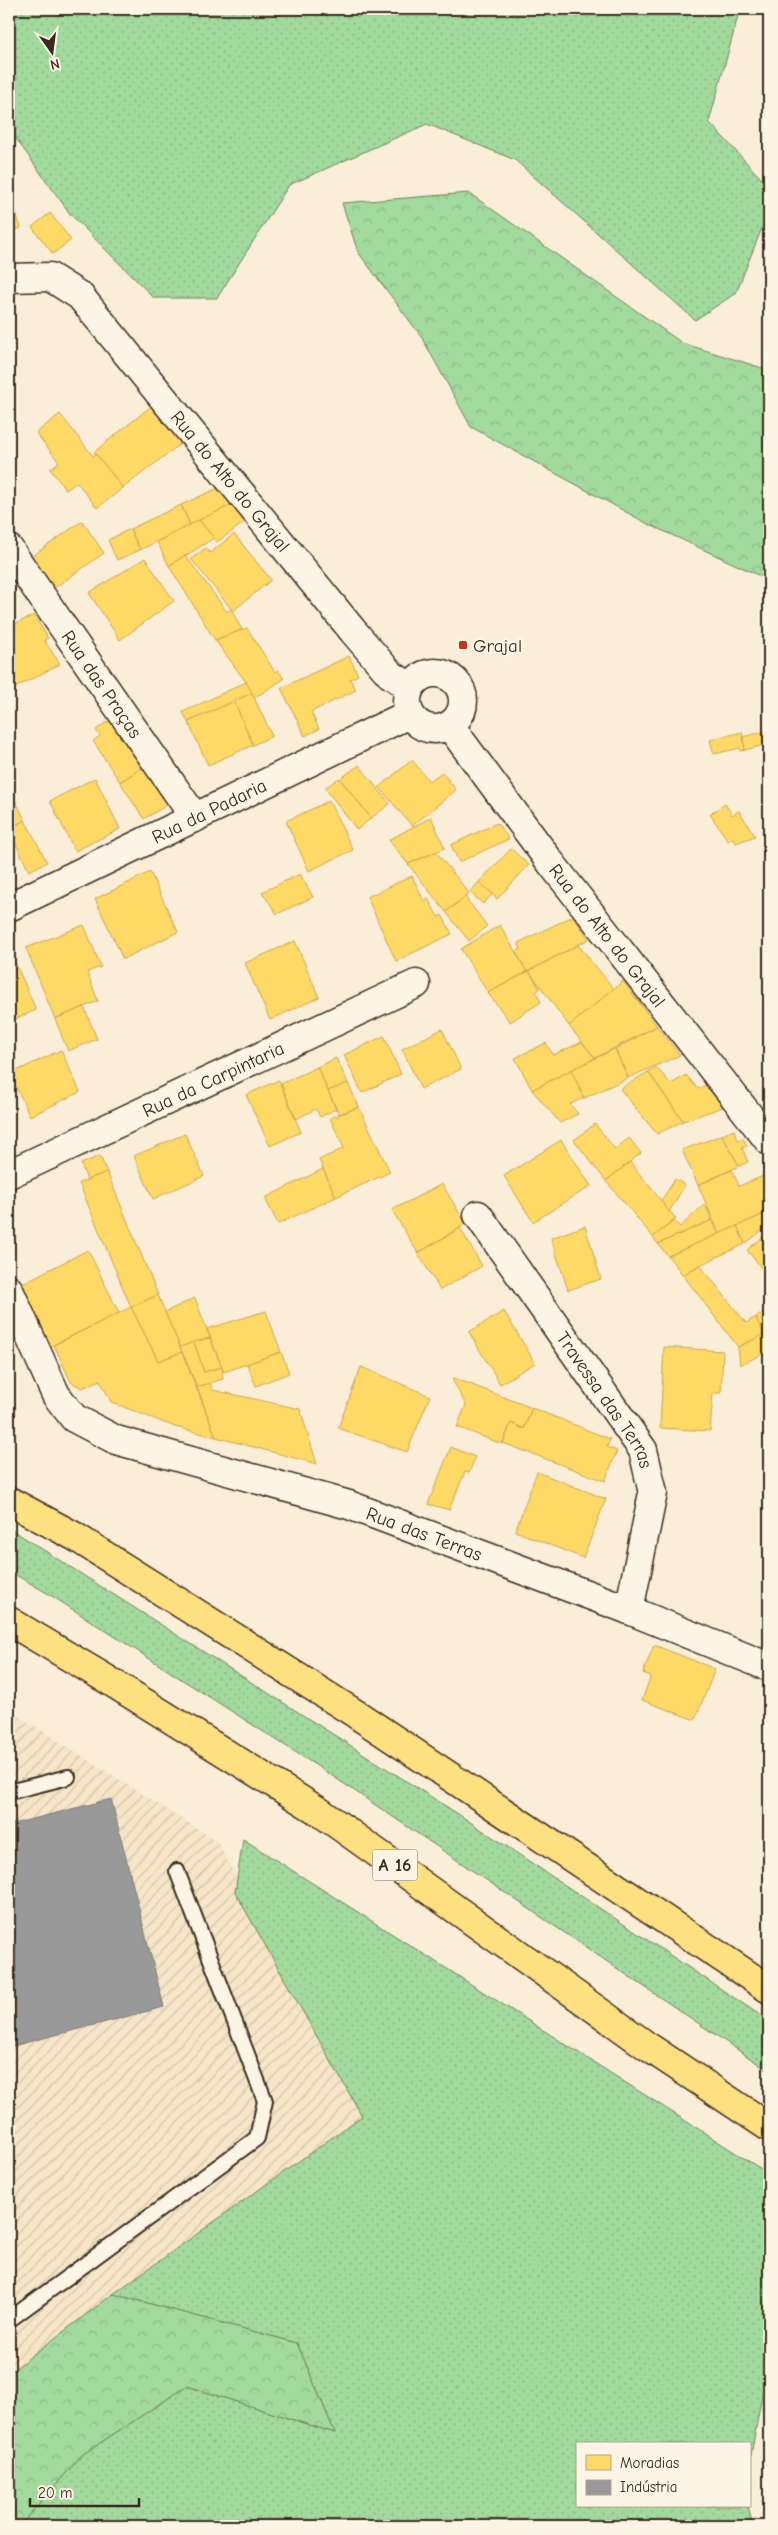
<svg xmlns="http://www.w3.org/2000/svg" width="778" height="2535" viewBox="0 0 778 2535" font-family="'Comic Neue',sans-serif">
<style>
.industrial{fill:url(#industrial-furrows)}
.grass{fill:url(#grass-dots);stroke:#6e825e}
.forest{fill:url(#forest-crowns);stroke:#6e825e}
.homes{fill:#ffd966;stroke:#c4a450}
.industry{fill:#999;stroke:#7d7874}
.lines{fill:none;stroke-linecap:round;stroke-linejoin:round}
.lane-casing{stroke:#3b2a1e;stroke-width:18}
.street-casing{stroke:#3b2a1e;stroke-width:31}
.highway-casing{stroke:#3b2a1e;stroke-width:31}
.lane{stroke:#fcf5e5;stroke-width:14}
.street{stroke:#fcf5e5;stroke-width:28}
.highway{stroke:#fde080;stroke-width:28}
.poi-dot{fill:#c8321e;stroke:#fcf5e5;stroke-width:2}
.labels{text-anchor:middle;stroke-width:5;stroke-linejoin:round;paint-order:stroke}
.shield{fill:#fcf5e5;stroke:#75675a;stroke-width:1}
.shield-label{font-size:18px;font-weight:bold;fill:#3b2a1e}
.street-label{font-size:19px;fill:#3b2a1e;stroke:#fcf5e5}
.poi-label{font-size:19px;fill:#3b2a1e;stroke:#fcf5e5;text-anchor:start}
</style>
<defs>
<pattern id="industrial-furrows" width="10" height="10" patternUnits="userSpaceOnUse" patternTransform="scale(1.25)"><rect width="10" height="10" fill="#f7e5c8"/><path d="M-1 1l2-2M0 10L10 0M9 11l2-2" fill="none" stroke="#d5c5ab"/></pattern>
<pattern id="grass-dots" width="8" height="8" patternUnits="userSpaceOnUse" patternTransform="scale(1.25)"><rect width="8" height="8" fill="#a2d99d"/><path d="M2 2h.1M6 6h.1" fill="none" stroke="#8cba87" stroke-width="1.8" stroke-linecap="round"/></pattern>
<pattern id="forest-crowns" width="20" height="18" patternUnits="userSpaceOnUse" patternTransform="scale(1.25)"><rect width="20" height="18" fill="#a2d99d"/><path d="M2 6a3 3 0 1 1 6 0M12 15a3 3 0 1 1 6 0" fill="none" stroke="#8cba87"/></pattern>
</defs>
<rect width="100%" height="100%" fill="#faeed8"/>
<filter id="ink" filterUnits="userSpaceOnUse"><feTurbulence type="fractalNoise" baseFrequency=".02" numOctaves="2"/><feDisplacementMap in="SourceGraphic" scale="10" xChannelSelector="R" yChannelSelector="G"/><feConvolveMatrix kernelMatrix="1 2 1 2 8 2 1 2 1" color-interpolation-filters="sRGB"/></filter>
<g filter="url(#ink)">
<!-- industrial -->
<polygon class="industrial" points="9,1710 217,1841 362,2116 9,2464"/>
<!-- grass -->
<g class="grass">
<polygon points="9,9 740,9 709,122 769,187 769,210 736,293 695,320 515,160 427,124 289,185 217,298 154,298 71,215 9,129"/>
<polygon points="9,1528 458,1814 769,2021 769,2071 331,1775 47,1593 9,1571"/>
<polygon points="243,1839 769,2174 769,2369 765,2379 749,2466 749,2444 577,2444 577,2506 748,2506 753,2526 19,2526 83,2454 187,2386 335,2433 297,2343 113,2294 362,2116 235,1892"/>
</g>
<!-- forest -->
<g class="forest">
<polygon points="469,193 682,343 769,370 769,580 648,524 471,427 421,336 358,252 342,203"/>
<polygon points="113,2294 297,2343 335,2433 187,2386 83,2454 19,2526 9,2526 9,2373"/>
</g>
<!-- homes -->
<g class="homes">
<polygon points="9,191 21,228 9,232"/>
<polygon points="50,213 71,240 53,254 32,227"/>
<polygon points="159,400 188,438 123,488 94,452"/>
<polygon points="60,414 93,456 96,454 123,488 97,508 77,482 66,490 50,469 59,462 36,433"/>
<polygon points="227,484 240,501 190,525 181,505"/>
<polygon points="240,501 252,517 217,542 199,520"/>
<polygon points="181,505 190,525 140,550 130,529"/>
<polygon points="199,520 214,538 169,566 157,542"/>
<polygon points="82,521 104,553 53,589 31,557"/>
<polygon points="130,529 140,550 117,560 108,540"/>
<polygon points="234,534 271,580 233,611 191,559 206,548 210,553"/>
<polygon points="185,555 227,612 231,609 242,630 215,640 169,566"/>
<polygon points="145,558 174,601 120,640 89,593"/>
<polygon points="34,615 48,638 44,640 60,664 9,691 9,627"/>
<polygon points="247,628 275,672 278,670 284,679 254,698 246,682 215,640"/>
<polygon points="349,656 358,675 350,679 356,690 311,712 319,729 305,736 281,688"/>
<polygon points="246,682 252,693 188,722 183,712"/>
<polygon points="252,693 272,736 253,745 234,701"/>
<polygon points="234,701 253,745 208,765 188,722"/>
<polygon points="114,717 147,765 120,782 93,741 100,736 96,730"/>
<polygon points="768,731 769,744 745,750 742,737"/>
<polygon points="742,732 745,750 741,751 740,748 714,754 710,740"/>
<polygon points="412,760 429,781 442,772 456,790 412,826 379,787"/>
<polygon points="147,765 170,803 144,819 120,782"/>
<polygon points="359,765 390,804 371,818 340,779"/>
<polygon points="95,778 120,829 75,851 50,801"/>
<polygon points="339,778 371,818 357,830 325,788"/>
<polygon points="9,787 25,820 9,829"/>
<polygon points="329,801 353,850 309,871 286,821"/>
<polygon points="725,804 732,815 739,811 755,836 736,843 733,838 728,841 710,814"/>
<polygon points="431,817 445,848 408,864 389,840"/>
<polygon points="25,820 47,862 29,871 16,844 12,846 9,840 9,829"/>
<polygon points="497,823 509,839 459,862 451,845"/>
<polygon points="511,849 529,865 497,899 479,882"/>
<polygon points="436,852 469,893 446,912 408,864"/>
<polygon points="150,872 178,932 123,959 95,899"/>
<polygon points="300,874 313,897 277,914 262,892"/>
<polygon points="412,876 424,901 428,899 438,917 442,915 452,934 396,961 367,897"/>
<polygon points="479,882 493,894 483,904 470,892"/>
<polygon points="465,897 487,926 469,941 446,912"/>
<polygon points="573,916 589,939 527,972 516,952 521,949 518,943"/>
<polygon points="84,925 101,967 87,972 98,1001 55,1019 26,948"/>
<polygon points="500,925 527,972 488,993 461,949"/>
<polygon points="295,941 319,997 270,1020 245,963"/>
<polygon points="578,945 614,989 569,1026 529,971"/>
<polygon points="11,953 36,1010 9,1022 9,954"/>
<polygon points="529,971 540,989 536,992 541,1002 510,1022 488,993"/>
<polygon points="623,981 657,1026 595,1058 569,1026"/>
<polygon points="84,1007 97,1039 68,1051 55,1019"/>
<polygon points="657,1026 680,1055 628,1078 615,1049"/>
<polygon points="442,1029 461,1069 421,1089 402,1049"/>
<polygon points="384,1036 401,1074 362,1093 344,1055"/>
<polygon points="582,1042 595,1058 532,1090 515,1058 546,1043 553,1055"/>
<polygon points="615,1049 628,1078 584,1098 571,1070"/>
<polygon points="61,1050 80,1092 30,1116 10,1074"/>
<polygon points="336,1058 348,1083 328,1091 317,1067"/>
<polygon points="317,1067 336,1109 320,1117 316,1109 296,1119 281,1084"/>
<polygon points="656,1067 671,1084 686,1075 698,1089 705,1085 723,1107 683,1121 648,1072"/>
<polygon points="571,1070 584,1098 570,1104 578,1114 560,1123 532,1090"/>
<polygon points="648,1072 683,1121 657,1134 620,1089"/>
<polygon points="279,1080 301,1132 270,1146 246,1095"/>
<polygon points="348,1083 359,1107 339,1114 328,1091"/>
<polygon points="359,1107 390,1172 336,1197 319,1160 344,1148 330,1118"/>
<polygon points="595,1124 615,1149 629,1138 641,1153 606,1181 574,1140"/>
<polygon points="734,1130 738,1140 743,1138 747,1146 742,1148 748,1162 739,1166 722,1135"/>
<polygon points="185,1134 204,1176 153,1199 134,1156"/>
<polygon points="722,1135 739,1166 698,1185 682,1150"/>
<polygon points="561,1140 591,1186 533,1222 504,1176"/>
<polygon points="100,1156 107,1172 87,1180 81,1164"/>
<polygon points="630,1162 676,1219 653,1237 606,1181"/>
<polygon points="323,1169 336,1197 278,1224 265,1198"/>
<polygon points="732,1170 739,1186 768,1174 769,1212 719,1234 698,1185"/>
<polygon points="107,1172 158,1295 131,1307 79,1183"/>
<polygon points="675,1179 685,1185 669,1212 661,1201"/>
<polygon points="442,1184 466,1224 418,1253 392,1210"/>
<polygon points="705,1204 712,1220 658,1244 653,1237 674,1221 680,1227"/>
<polygon points="764,1214 769,1225 745,1244 737,1226"/>
<polygon points="712,1220 719,1234 668,1256 658,1244"/>
<polygon points="585,1226 601,1279 568,1290 551,1238"/>
<polygon points="737,1226 745,1244 700,1265 683,1275 668,1256"/>
<polygon points="460,1228 482,1266 440,1290 418,1253"/>
<polygon points="769,1232 769,1278 747,1250"/>
<polygon points="88,1250 119,1313 47,1348 17,1286"/>
<polygon points="700,1265 746,1323 756,1317 764,1335 738,1347 683,1275"/>
<polygon points="158,1295 182,1352 158,1361 131,1307"/>
<polygon points="195,1298 210,1338 180,1347 165,1312"/>
<polygon points="131,1307 158,1361 182,1352 216,1437 175,1427 111,1402 100,1380 82,1388 71,1382 54,1345"/>
<polygon points="769,1310 769,1332 764,1335 756,1317"/>
<polygon points="266,1311 281,1352 224,1372 207,1329"/>
<polygon points="504,1311 535,1363 500,1384 469,1332"/>
<polygon points="769,1332 769,1351 740,1365 738,1347"/>
<polygon points="210,1338 222,1367 204,1372 194,1342"/>
<polygon points="194,1342 204,1372 222,1367 223,1379 197,1387 180,1347"/>
<polygon points="664,1347 723,1351 721,1393 713,1393 710,1431 660,1428"/>
<polygon points="281,1352 289,1373 256,1386 247,1364"/>
<polygon points="361,1367 430,1396 407,1452 338,1428"/>
<polygon points="454,1378 532,1408 524,1429 511,1423 502,1444 457,1427 466,1405 452,1379"/>
<polygon points="210,1383 213,1390 300,1409 317,1464 216,1437 197,1387"/>
<polygon points="532,1408 610,1439 607,1447 617,1451 605,1481 503,1443 511,1423 524,1429"/>
<polygon points="451,1447 475,1457 469,1473 465,1472 449,1510 428,1504"/>
<polygon points="537,1472 606,1499 583,1558 515,1531"/>
<polygon points="654,1645 715,1669 695,1720 642,1700 651,1676 643,1673"/>
</g>
<!-- industry -->
<polygon class="industry" points="111,1799 164,2007 9,2047 9,1825"/>
<g class="lines">
<defs>
<g id="lane">
<polyline points="9,1792 68,1777"/>
<polyline points="9,2320 257,2138 265,2101 177,1871"/>
</g>
<g id="street">
<path id="s1" d="M 9,278 L 50,277 L 80,296 L 353,631 L 390,674 L 410,687"/>
<path id="s2" d="M 9,549 L 195,818"/>
<circle cx="435" cy="701" r="28"/>
<path id="s3" d="M 450,726 L 551,863 L 769,1141"/>
<path id="s4" d="M 9,907 L 409,714"/>
<path id="s5" d="M 9,1174 L 416,984"/>
<path id="s6" d="M 478,1215 L 643,1450 L 653,1493 L 629,1610"/>
<path id="s7" d="M 9,1290 L 56,1395 L 74,1418 L 116,1440 L 349,1505 L 629,1610 L 769,1667"/>
</g>
<g id="highway">
<polyline points="9,1501 74,1536 356,1714 769,1989"/>
<polyline points="9,1621 108,1680 320,1812 647,2046 769,2127"/>
</g>
</defs>
<!-- lane casing -->
<use href="#lane" class="lane-casing"/>
<!-- street casing -->
<use href="#street" class="street-casing"/>
<!-- highway casing -->
<use href="#highway" class="highway-casing"/>
<!-- lane -->
<use href="#lane" class="lane"/>
<!-- street -->
<use href="#street" class="street"/>
<!-- highway -->
<use href="#highway" class="highway"/>
</g>
</g>
<!-- markers -->
<rect class="poi-dot" x="458" y="640" width="10" height="10" rx="2.5"/>
<g class="labels">
<!-- shield labels -->
<rect class="shield" x="372.5" y="1849.5" width="45" height="31" rx="4"/>
<g class="shield-label">
<text x="395" y="1871">A 16</text>
</g>
<!-- street labels -->
<g class="street-label">
<text dy="7" stroke="none"><textPath href="#s1" startOffset="315">Rua do Alto do Grajal</textPath></text>
<text dy="7" stroke="none"><textPath href="#s2" startOffset="164">Rua das Praças</textPath></text>
<text dy="7" stroke="none"><textPath href="#s4" startOffset="222">Rua da Padaria</textPath></text>
<text dy="7" stroke="none"><textPath href="#s3" startOffset="262">Rua do Alto do Grajal</textPath></text>
<text dy="7" stroke="none"><textPath href="#s5" startOffset="225">Rua da Carpintaria</textPath></text>
<text dy="7" stroke="none"><textPath href="#s6" startOffset="225">Travessa das Terras</textPath></text>
<text dy="7" stroke="none"><textPath href="#s7" startOffset="514">Rua das Terras</textPath></text>
</g>
<!-- poi labels -->
<g class="poi-label">
<text x="473" y="652">Grajal</text>
</g>
</g>
<!-- margin -->
<rect width="778" height="2535" fill="none" stroke="#fcf5e5" stroke-width="30"/>
<rect x="15" y="15" width="748" height="2505" fill="none" stroke="#3b2a1e" stroke-width="2" filter="url(#ink)"/>
<!-- legend -->
<rect x="576" y="2442" width="175" height="65" fill="#fcf5e5" stroke="#afa495"/>
<rect x="586" y="2455" width="25" height="15" fill="#ffd966" stroke="#afa495"/>
<text x="620" y="2468" font-size="15" fill="#3b2a1e">Moradias</text>
<rect x="586" y="2480" width="25" height="15" fill="#999999" stroke="#afa495"/>
<text x="620" y="2492" font-size="15" fill="#3b2a1e">Indústria</text>
<!-- north arrow -->
<g transform="translate(52 52) rotate(166)" stroke="#fcf5e5" stroke-width="4" paint-order="stroke">
<path d="M0-4L9 19L0 12L-9 19Z" fill="#3b2a1e"/>
<text y="-8" font-size="14" font-weight="bold" text-anchor="middle" fill="#3b2a1e">N</text>
</g>
<!-- scale -->
<path d="M30 2498v8h109v-8" fill="none" stroke="#3b2a1e" stroke-width="2.5"/>
<text x="38" y="2498" font-size="15" fill="#3b2a1e" stroke="#fcf5e5" stroke-width="4" paint-order="stroke">20 m</text>
</svg>
